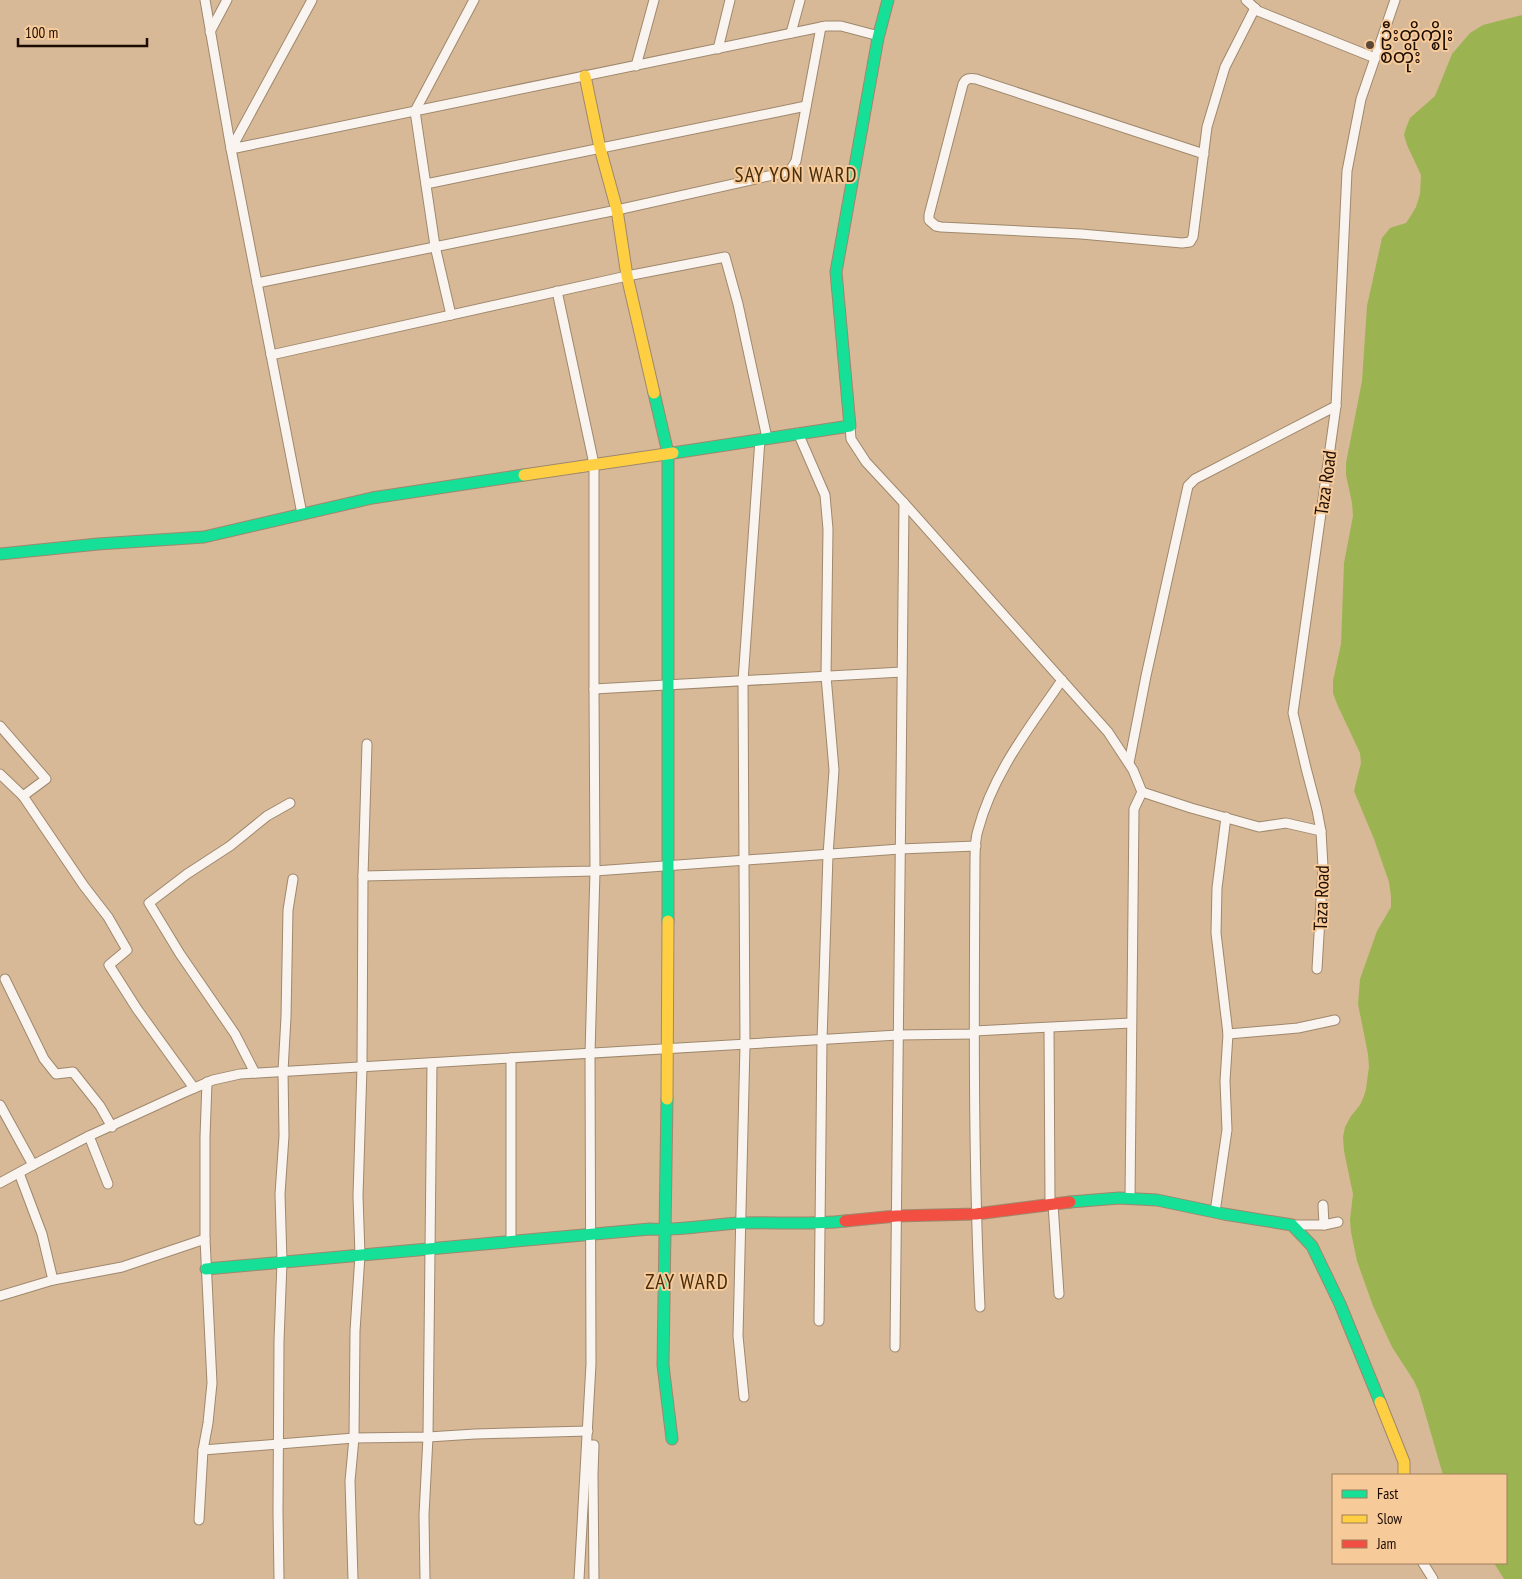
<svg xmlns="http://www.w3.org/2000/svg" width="1522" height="1579" viewBox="0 0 1522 1579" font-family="'PT Sans Narrow','Noto Sans Myanmar',sans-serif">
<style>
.water{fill:#9bb451}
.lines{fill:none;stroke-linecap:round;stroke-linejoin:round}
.street-casing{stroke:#9f886d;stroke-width:11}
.fast-casing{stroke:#9f886d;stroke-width:13}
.slow-casing{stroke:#9f886d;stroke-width:13}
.jam-casing{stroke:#9f886d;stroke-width:13}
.street{stroke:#f9f4ef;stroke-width:9}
.fast{stroke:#16e098;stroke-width:11}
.slow{stroke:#ffcf43;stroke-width:11}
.jam{stroke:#f24e42;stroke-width:11}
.poi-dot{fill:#5d4835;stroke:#f7ca99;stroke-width:2}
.labels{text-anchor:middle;stroke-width:4;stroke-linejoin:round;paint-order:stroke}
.poi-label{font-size:19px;fill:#1b0b00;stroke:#f7ca99;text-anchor:start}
.street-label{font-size:19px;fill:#1b0b00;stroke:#f7ca99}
.quarter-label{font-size:21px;letter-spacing:1px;fill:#462c0a;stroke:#f7ca99}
</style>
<rect width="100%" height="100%" fill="#d7b997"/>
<!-- water -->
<polygon class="water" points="1522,15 1522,1579 1504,1579 1494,1563 1506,1563 1506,1475 1443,1475 1419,1392 1414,1381 1392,1347 1373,1306 1357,1261 1351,1232 1350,1220 1353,1194 1344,1151 1343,1137 1345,1127 1351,1116 1360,1105 1364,1096 1366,1089 1369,1067 1368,1054 1358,1004 1360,979 1377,931 1391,907 1391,897 1389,882 1374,839 1354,791 1361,763 1360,753 1337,704 1333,693 1333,681 1341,644 1344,563 1353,516 1352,503 1346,475 1346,463 1362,381 1367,306 1382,238 1390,228 1406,223 1410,217 1416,207 1420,194 1421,175 1407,145 1404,135 1406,128 1410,118 1435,96 1452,54 1470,33 1483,25"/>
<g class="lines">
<defs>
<g id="street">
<polyline points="205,0 231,149 302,514"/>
<polyline points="312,0 231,149 826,26 841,26 879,36"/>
<polyline points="1246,0 1258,11 1375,58"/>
<polyline points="210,32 227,0"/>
<polyline points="791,33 800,0"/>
<polyline points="718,49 730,0"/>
<polyline points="636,66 654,0"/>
<path d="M 1204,154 L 976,79 C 970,78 966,78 963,84 L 929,215 L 929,220 L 936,226 L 941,227 L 1081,234 L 1182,243 L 1190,242 L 1193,237 L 1207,127 L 1225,67 L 1255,8"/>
<polyline points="426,184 806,106"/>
<polyline points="257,283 617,210 782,173 791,169 796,161 821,27"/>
<polyline points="557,291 594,464 594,689 595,871 590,1054 591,1364 579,1579"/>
<polyline points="451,315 435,246 415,111 474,0"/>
<polyline points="271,355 627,276 725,257 738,304 767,438"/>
<polyline points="850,426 851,439 866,462 904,503 1108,732 1133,770 1142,792 1134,809 1130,1198"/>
<polyline points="798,433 825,495 828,529 826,676 834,770 828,855 822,1040 819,1321"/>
<polyline points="594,689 902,672"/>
<polyline points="0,726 46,779 23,796"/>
<polyline points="1129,763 1146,676 1188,486 1195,479 1336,406"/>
<polyline points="0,774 23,796 84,886 108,917 127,950 109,965 137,1009 194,1088"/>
<polyline points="1142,792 1191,808 1259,827 1286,823 1321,831"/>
<polyline points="363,876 595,871 900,849 976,846"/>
<polyline points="1317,969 1323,867 1321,831 1317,810 1306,768 1293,713 1336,406 1347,171 1361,99 1395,0"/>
<polyline points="5,979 44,1059 56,1074 73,1072 100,1106 112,1127"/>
<polyline points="1049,1028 1050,1204"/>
<polyline points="1228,1034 1298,1028 1335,1020"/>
<polyline points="511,1058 511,1242"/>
<polyline points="255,1073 235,1034 180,954 149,903 187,874 230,846 267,816 290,803"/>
<polyline points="0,1105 33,1165"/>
<polyline points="89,1136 108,1184"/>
<polyline points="19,1173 42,1234 53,1280"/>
<polyline points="0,1183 33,1165 89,1136 183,1093 213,1080 240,1074 898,1035 974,1034 974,1031 1131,1023"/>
<polyline points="1053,1204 1059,1294"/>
<polyline points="1215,1212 1227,1130 1225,1081 1228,1034 1216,933 1217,888 1226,817"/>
<polyline points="1292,1225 1324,1225 1323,1205"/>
<polyline points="1324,1225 1338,1222"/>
<polyline points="0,1296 53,1280 122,1267 205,1239"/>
<path d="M 980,1307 C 973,1158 974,1009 975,860 C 975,851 975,839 978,830 C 993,773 1030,727 1062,680"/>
<polyline points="895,1347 904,503"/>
<polyline points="744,1397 738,1336 745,1045 743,681 760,439"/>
<polyline points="587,1445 594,1445 593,1474 594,1579"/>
<polyline points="203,1450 354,1438 428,1437 475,1434 588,1431"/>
<polyline points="199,1520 203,1450 208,1423 212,1383 205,1239 205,1137 207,1082"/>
<polyline points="1423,1563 1433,1579"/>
<polyline points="279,1579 278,1512 279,1341 282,1262 280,1194 284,1136 283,1071 286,1017 288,910 293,879"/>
<polyline points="353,1579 350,1481 354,1438 355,1331 360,1255 358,1196 362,1067 363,876 367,744"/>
<polyline points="425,1579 424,1515 428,1437 432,1063"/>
</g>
<g id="fast">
<polyline points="654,393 668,453 668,921"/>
<polyline points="673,453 850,426 836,272 878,38 888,0"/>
<polyline points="0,554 98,544 204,537 372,498 524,475"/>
<polyline points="667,1099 663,1365 672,1439"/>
<polyline points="1070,1202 1119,1198 1157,1200 1224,1214 1292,1225 1312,1246 1340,1304 1380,1402"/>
<path d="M 206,1269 L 650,1229 C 681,1231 711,1224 742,1223 C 776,1222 810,1225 845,1221"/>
</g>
<g id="slow">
<polyline points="585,76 600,148 617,210 627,276 654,393"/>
<polyline points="524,475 673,453"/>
<polyline points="667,1099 668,921"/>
<polyline points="1380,1402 1404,1462 1404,1475"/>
</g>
<polyline id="jam" points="845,1221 896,1216 976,1214 1070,1202"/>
</defs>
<!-- street casing -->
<use href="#street" class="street-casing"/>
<!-- fast casing -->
<use href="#fast" class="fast-casing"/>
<!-- slow casing -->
<use href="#slow" class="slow-casing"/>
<!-- jam casing -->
<use href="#jam" class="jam-casing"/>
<!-- street -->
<use href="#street" class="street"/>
<!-- fast -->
<use href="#fast" class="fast"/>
<!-- slow -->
<use href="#slow" class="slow"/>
<!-- jam -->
<use href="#jam" class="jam"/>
</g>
<!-- markers -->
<circle class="poi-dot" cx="1370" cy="45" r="5"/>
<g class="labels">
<!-- poi labels -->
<g class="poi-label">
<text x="1380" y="41">ဦးတိုက္စိုး<tspan x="1380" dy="22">စတိုး</tspan></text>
</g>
<!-- street labels -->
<g class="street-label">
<text transform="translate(1325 483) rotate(-82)" y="7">Taza Road</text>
<text transform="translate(1321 898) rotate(-88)" y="7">Taza Road</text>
</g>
<!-- quarter labels -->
<g class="quarter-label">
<text x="796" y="182">SAY YON WARD</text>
<text x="687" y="1289">ZAY WARD</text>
</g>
</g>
<!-- legend -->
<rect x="1332" y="1474" width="175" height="90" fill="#f7ca99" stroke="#9f7e5c"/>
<rect x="1342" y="1490" width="25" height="8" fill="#16e098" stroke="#9f7e5c"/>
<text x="1377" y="1499" font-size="15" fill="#1b0b00">Fast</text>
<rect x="1342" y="1515" width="25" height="8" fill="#ffcf43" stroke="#9f7e5c"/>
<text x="1377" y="1524" font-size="15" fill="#1b0b00">Slow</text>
<rect x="1342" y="1540" width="25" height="8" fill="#f24e42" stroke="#9f7e5c"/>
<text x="1377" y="1549" font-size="15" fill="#1b0b00">Jam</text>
<!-- scale -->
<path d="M18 38v8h129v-8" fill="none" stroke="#1b0b00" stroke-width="2.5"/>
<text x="25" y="38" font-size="15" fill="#1b0b00" stroke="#f7ca99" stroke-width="4" paint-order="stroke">100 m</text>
</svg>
